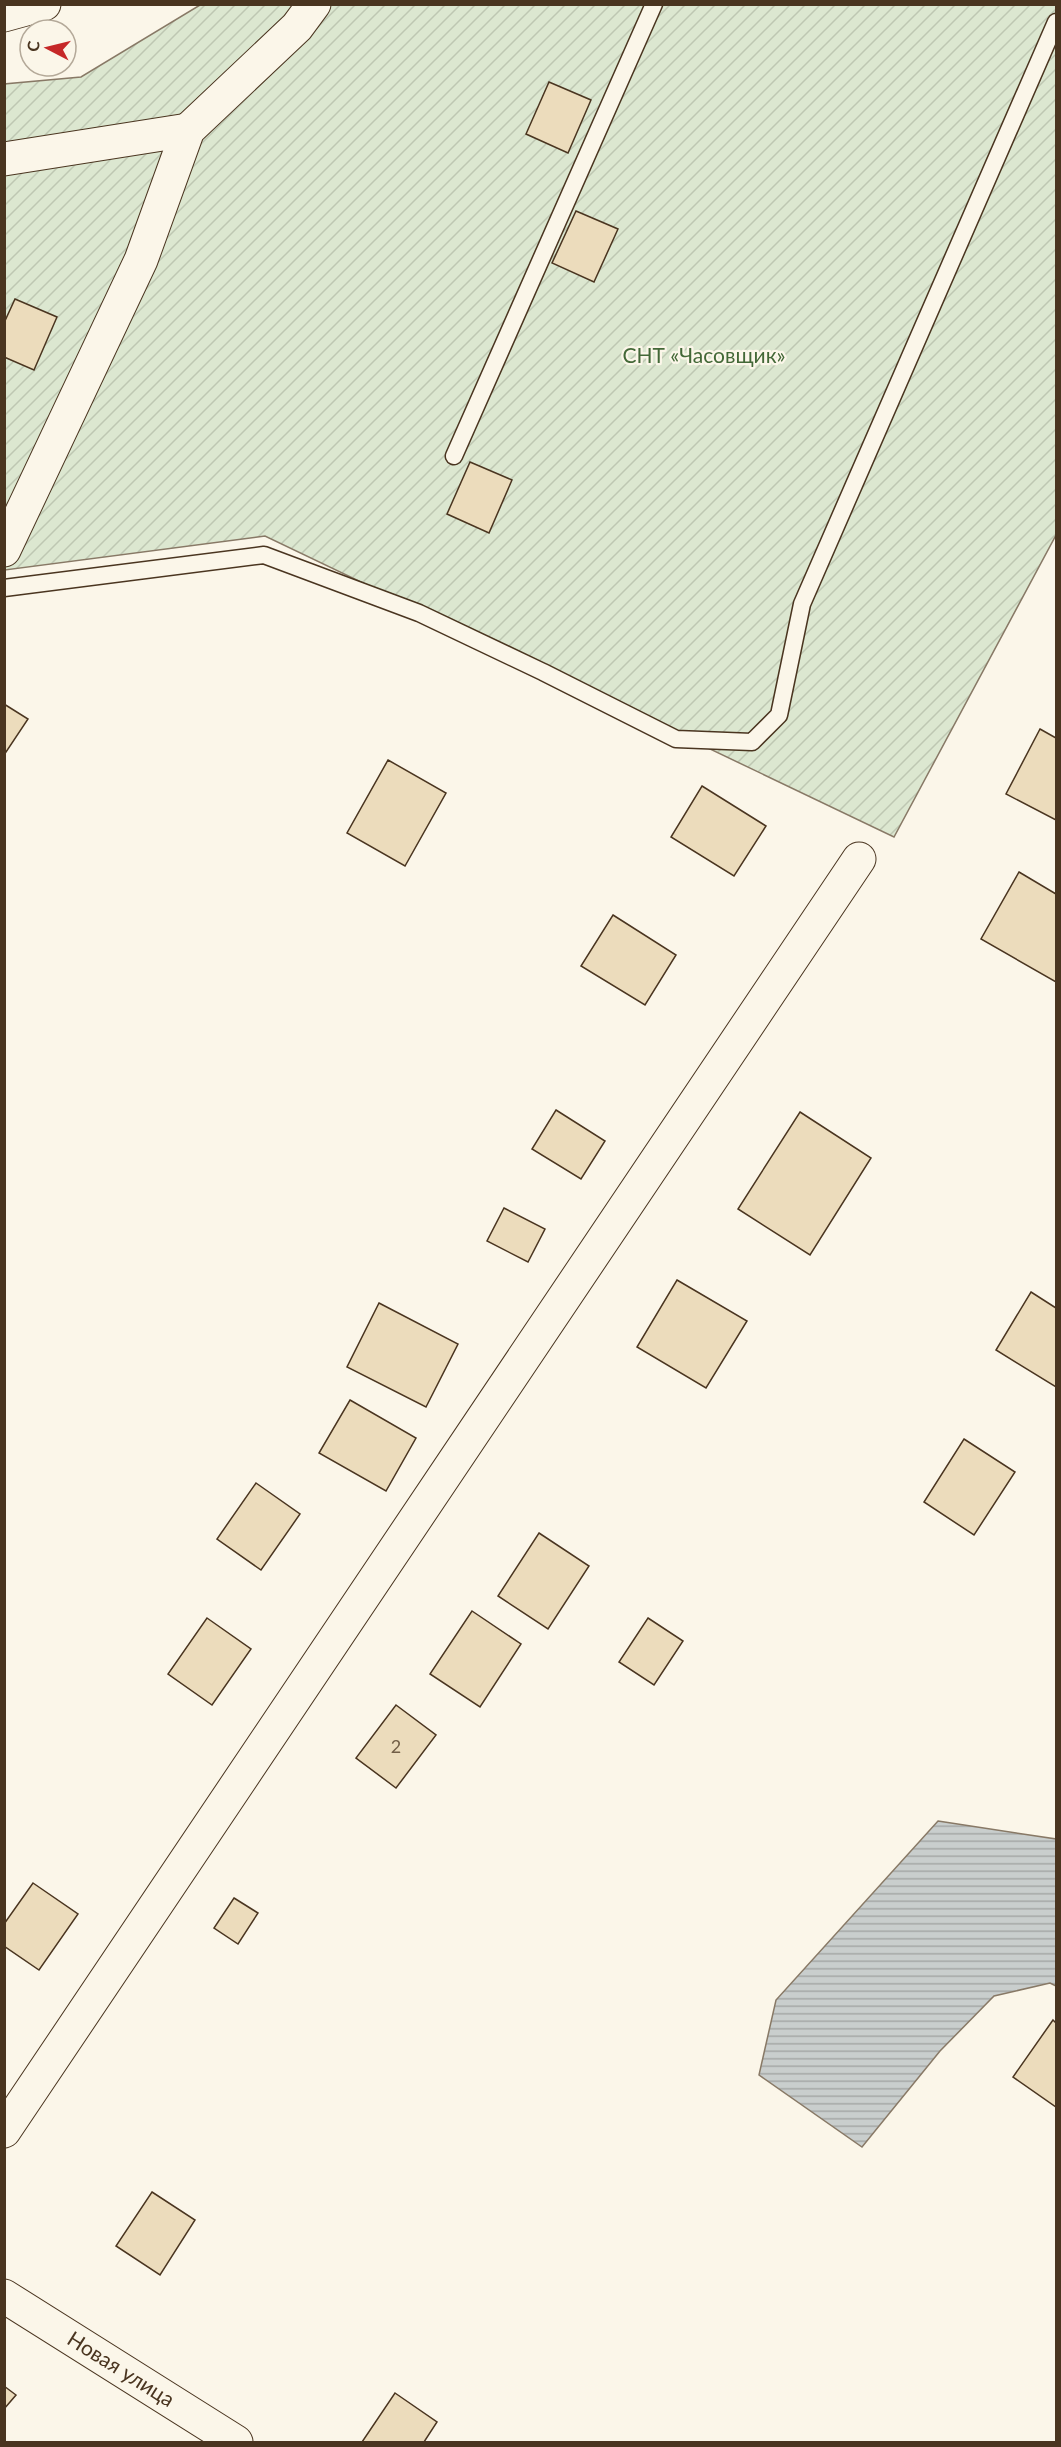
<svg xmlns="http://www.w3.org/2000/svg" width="1061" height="2447" viewBox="0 0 1061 2447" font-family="Lato,sans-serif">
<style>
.garden{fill:url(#garden-furrows);stroke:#887966;stroke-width:1.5}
.water{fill:url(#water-rules);stroke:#887966;stroke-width:1.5}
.building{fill:#ecdcbc;stroke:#4a3520;stroke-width:1.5}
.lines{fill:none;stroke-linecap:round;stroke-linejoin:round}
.lane-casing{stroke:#4a3520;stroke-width:19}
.street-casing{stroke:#4a3520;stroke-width:35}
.secondary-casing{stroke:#4a3520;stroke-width:35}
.lane{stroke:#fbf6e9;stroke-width:16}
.street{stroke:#fbf6e9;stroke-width:33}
.secondary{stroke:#fbf6e9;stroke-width:33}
.labels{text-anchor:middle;stroke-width:4.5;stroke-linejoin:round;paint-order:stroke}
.number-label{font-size:18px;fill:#725f47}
.park-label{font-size:21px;fill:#436837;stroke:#fbf6e9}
.street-label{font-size:21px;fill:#4a3520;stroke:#fbf6e9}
</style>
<defs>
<pattern id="garden-furrows" width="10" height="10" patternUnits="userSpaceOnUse" patternTransform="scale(1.5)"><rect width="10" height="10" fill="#dce7d0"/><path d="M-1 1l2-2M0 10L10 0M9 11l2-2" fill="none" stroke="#bec7b2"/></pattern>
<pattern id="water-rules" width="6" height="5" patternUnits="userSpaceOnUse" patternTransform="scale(1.5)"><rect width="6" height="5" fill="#c9cecd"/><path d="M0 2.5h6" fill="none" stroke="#a5a8a6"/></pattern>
</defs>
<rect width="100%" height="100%" fill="#fbf6e9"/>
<!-- garden -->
<polygon class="garden" points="200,5 1056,5 1056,535 894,837 265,536 5,570 4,84 81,77"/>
<!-- water -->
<polygon class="water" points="938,1821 1056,1839 1056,1986 1050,1983 994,1996 940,2051 862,2147 759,2075 776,2000"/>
<!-- building -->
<g class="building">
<polygon points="549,82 591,100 568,153 526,134"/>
<polygon points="576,211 618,229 594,282 552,263"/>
<polygon points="15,299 57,317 34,370 4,357 4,323"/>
<polygon points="470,462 512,480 489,533 447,514"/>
<polygon points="4,704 28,719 4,755"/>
<polygon points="1040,729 1056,738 1056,820 1006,794"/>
<polygon points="388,760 446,793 405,866 347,833"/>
<polygon points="702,786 766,826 734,876 671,837"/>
<polygon points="1019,872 1056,894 1056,982 981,939"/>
<polygon points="613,915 676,955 645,1005 581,966"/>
<polygon points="556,1110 605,1141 581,1179 532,1149"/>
<polygon points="800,1112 871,1158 810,1255 738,1209"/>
<polygon points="504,1208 545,1229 528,1262 487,1241"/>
<polygon points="677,1280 747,1321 706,1388 637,1347"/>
<polygon points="1031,1292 1056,1308 1056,1387 996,1350"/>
<polygon points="379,1303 458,1344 426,1407 347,1367"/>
<polygon points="350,1400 416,1438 386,1491 319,1453"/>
<polygon points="964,1439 1015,1472 974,1535 924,1502"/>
<polygon points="256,1483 300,1514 261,1570 217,1539"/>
<polygon points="539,1533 589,1566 548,1629 498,1596"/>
<polygon points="472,1611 521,1644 480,1707 430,1674"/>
<polygon points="207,1618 251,1649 212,1705 168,1674"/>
<polygon points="648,1618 683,1641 654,1685 619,1662"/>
<polygon points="396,1705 436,1735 396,1788 356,1758"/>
<polygon points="33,1883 78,1914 39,1970 4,1946 4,1924"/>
<polygon points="234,1898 258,1913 238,1944 214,1928"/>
<polygon points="1053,2020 1056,2023 1056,2107 1013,2077"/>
<polygon points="152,2192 195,2220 160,2275 116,2246"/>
<polygon points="4,2386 16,2395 4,2409"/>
<polygon points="395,2393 437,2422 424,2442 362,2442"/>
</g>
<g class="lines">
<defs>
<g id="lane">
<polyline points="454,456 654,4"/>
<polyline points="4,588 264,555 419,613 543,672 676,739 752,742 779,715 802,604 1056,22"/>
</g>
<g id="street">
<polyline points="4,159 188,130"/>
<polyline points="4,550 141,260 188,130 297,27 314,4"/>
<polyline points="4,2131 859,859"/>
<path id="s1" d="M 4,2296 L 236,2442"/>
</g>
<polyline id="secondary" points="4,15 44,4"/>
</defs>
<!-- lane casing -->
<use href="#lane" class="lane-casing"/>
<!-- street casing -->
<use href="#street" class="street-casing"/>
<!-- secondary casing -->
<use href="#secondary" class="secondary-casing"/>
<!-- lane -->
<use href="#lane" class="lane"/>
<!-- street -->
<use href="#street" class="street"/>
<!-- secondary -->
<use href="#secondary" class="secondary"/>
</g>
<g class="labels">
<!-- number labels -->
<g class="number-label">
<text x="396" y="1753">2</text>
</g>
<!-- park labels -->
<g class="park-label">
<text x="704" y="363">СНТ «Часовщик»</text>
</g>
<!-- street labels -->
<g class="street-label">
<text dy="7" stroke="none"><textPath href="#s1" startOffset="138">Новая улица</textPath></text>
</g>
</g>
<!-- border -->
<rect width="1061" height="2447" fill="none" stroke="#4a3520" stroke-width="12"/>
<!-- north arrow -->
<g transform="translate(48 48) rotate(277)"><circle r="28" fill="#fbf6e9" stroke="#b4a999" stroke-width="1.5"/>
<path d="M0-4.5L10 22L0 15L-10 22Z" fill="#c62828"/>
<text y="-9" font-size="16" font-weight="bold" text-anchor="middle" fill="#4a3520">С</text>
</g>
</svg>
